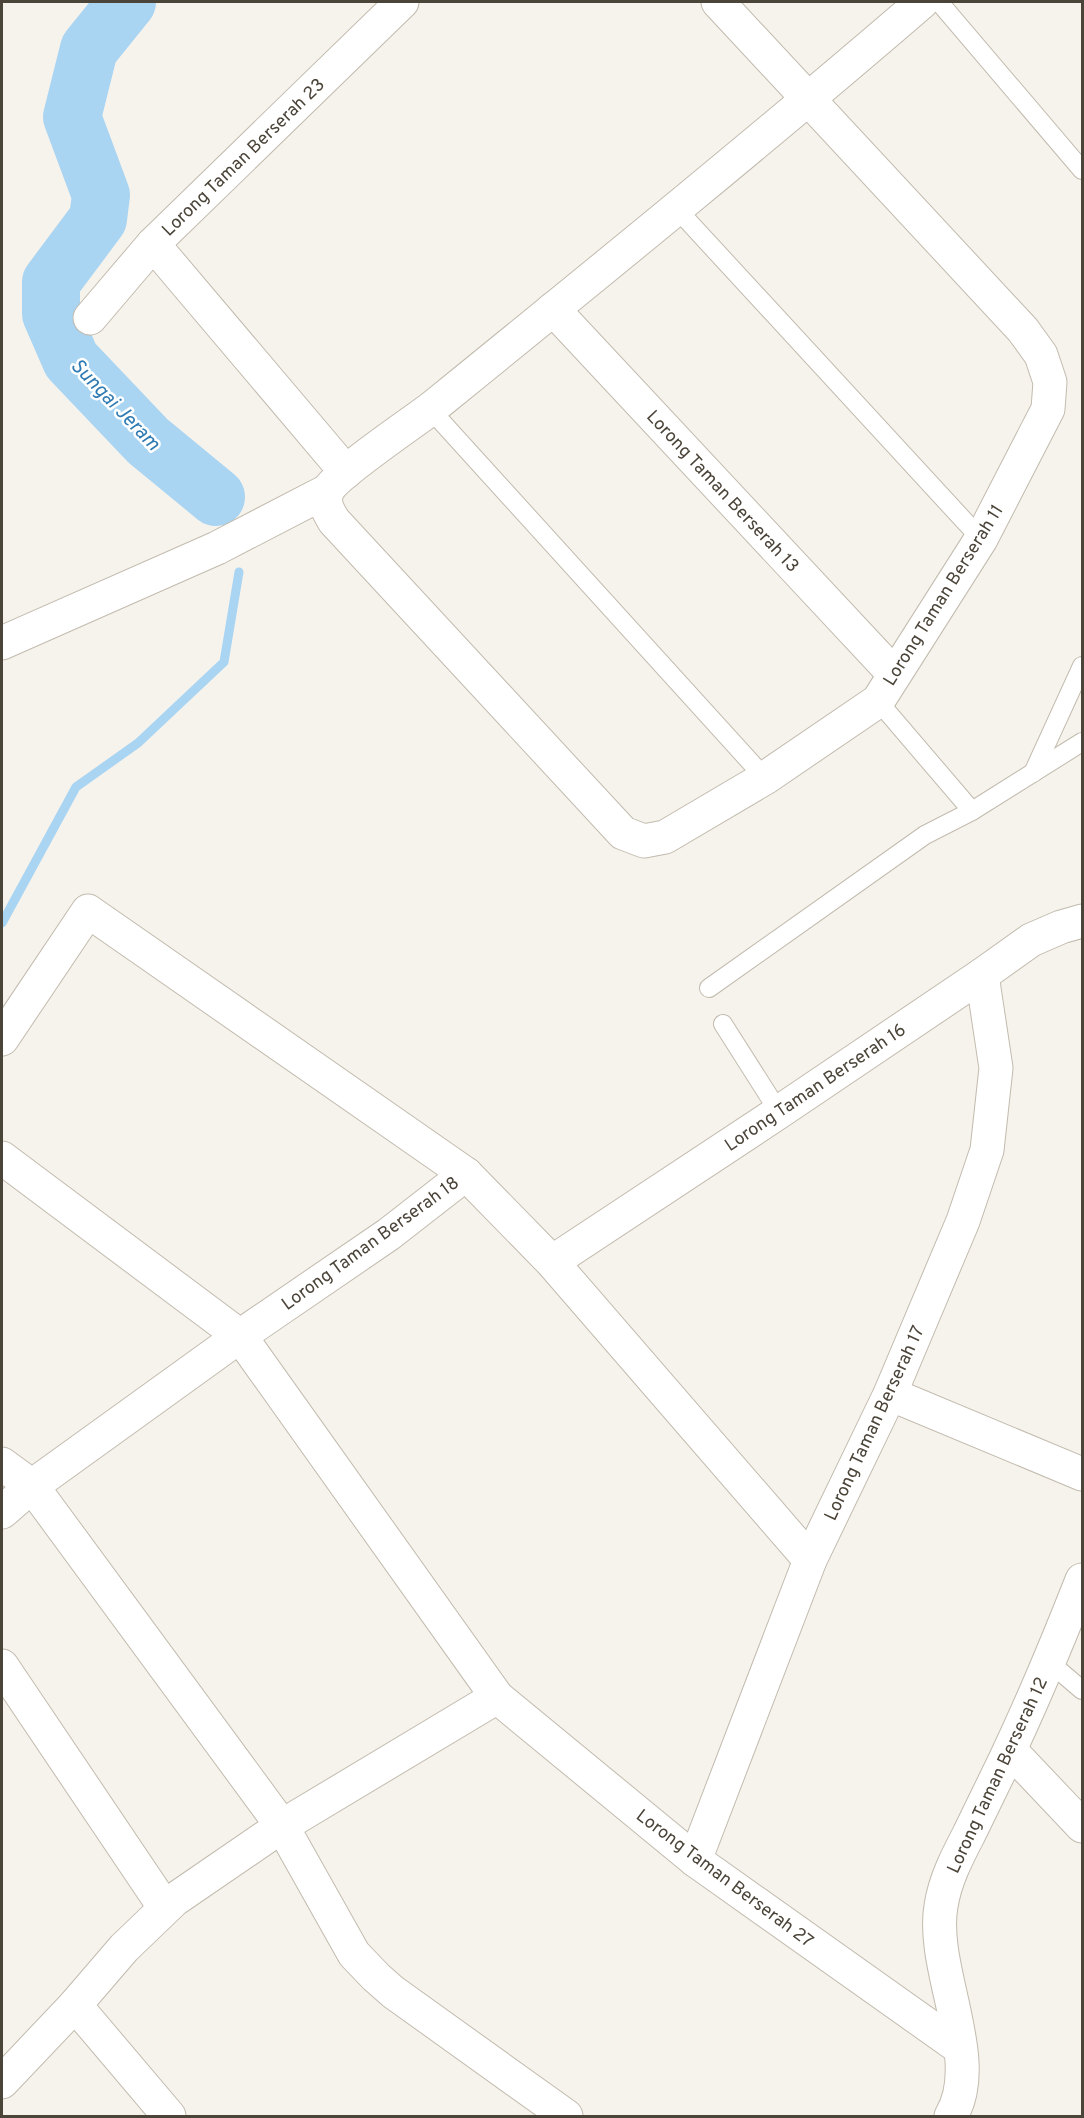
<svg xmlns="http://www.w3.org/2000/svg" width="1084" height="2118" viewBox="0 0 1084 2118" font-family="Overpass,sans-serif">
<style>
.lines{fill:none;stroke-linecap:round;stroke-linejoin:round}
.stream{stroke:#a9d4f2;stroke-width:9}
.river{stroke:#a9d4f2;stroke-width:58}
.service-casing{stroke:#c2bbae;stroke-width:20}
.minor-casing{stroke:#c2bbae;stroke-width:35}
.service{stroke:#fff;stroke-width:18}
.minor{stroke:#fff;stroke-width:33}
.labels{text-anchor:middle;stroke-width:5;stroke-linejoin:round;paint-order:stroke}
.street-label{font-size:18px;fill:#4b4439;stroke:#fff}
.water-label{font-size:20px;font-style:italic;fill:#2e7ab2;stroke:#fff}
</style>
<rect width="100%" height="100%" fill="#f6f3ec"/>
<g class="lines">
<!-- stream -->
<polyline class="stream" points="2,923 76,787 138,743 224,662 239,572"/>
<!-- river -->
<polyline class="river" points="127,2 89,49 72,117 101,195 98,219 51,282 51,314 71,360 148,441 216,497"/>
<defs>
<g id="service">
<polyline points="939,2 1082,170"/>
<polyline points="676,208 981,539"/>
<polyline points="430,409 765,778"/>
<polyline points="878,701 972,811"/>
<polyline points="1033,773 1082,666"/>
<polyline points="709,988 925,835 972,811 1082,742"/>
<polyline points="723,1024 779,1112"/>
<polyline points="1049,1662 1082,1690"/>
</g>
<g id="minor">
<path d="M 718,2 L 1023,330 L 1041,355 L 1050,382 L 1048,409 L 981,539 L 878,701 L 765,778 L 665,837 L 644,841 L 623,833 L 334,521 C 328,511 323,503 327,492 C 334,475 414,422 433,407 C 598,273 762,140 922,2"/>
<polyline points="153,244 346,472"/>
<polyline points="553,309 894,674"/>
<polyline points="90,318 153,244 402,2"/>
<polyline points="2,643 217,548 327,491"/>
<polyline points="2,1039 88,911 466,1174 552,1262 810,1560"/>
<polyline points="2,1158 240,1336 497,1697 695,1860 960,2048"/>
<polyline points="552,1262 779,1112 982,975 1031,940 1061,927 1082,921"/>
<polyline points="890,1394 1082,1474"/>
<polyline points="2,1464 32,1486 282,1826 354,1954 376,1977 393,1992 566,2116"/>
<polyline points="2,1512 32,1486 240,1336 389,1234 466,1174"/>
<polyline points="2,1666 165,1908"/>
<polyline points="1010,1750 1082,1826"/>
<polyline points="695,1860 810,1560 890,1394 963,1221 987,1150 996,1068 982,975"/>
<polyline points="75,2005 169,2116"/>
<polyline points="2,2082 75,2005 124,1948 174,1900 282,1826 497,1697"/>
<path d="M 951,2116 C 985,2060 930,1969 941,1906 C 945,1880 957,1857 969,1834 C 981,1809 993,1785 1005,1760 C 1033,1701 1058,1641 1082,1580"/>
</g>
</defs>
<!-- service casing -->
<use href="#service" class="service-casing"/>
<!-- minor casing -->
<use href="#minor" class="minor-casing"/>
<!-- service -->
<use href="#service" class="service"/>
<!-- minor -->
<use href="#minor" class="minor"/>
</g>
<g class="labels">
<!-- street labels -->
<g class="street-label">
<text transform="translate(243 157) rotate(-44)" y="6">Lorong Taman Berserah 23</text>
<text transform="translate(723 491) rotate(47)" y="6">Lorong Taman Berserah 13</text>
<text transform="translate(943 595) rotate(-58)" y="6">Lorong Taman Berserah 11</text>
<text transform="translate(815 1087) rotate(-34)" y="6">Lorong Taman Berserah 16</text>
<text transform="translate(370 1243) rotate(-36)" y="6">Lorong Taman Berserah 18</text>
<text transform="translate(874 1423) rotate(-65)" y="6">Lorong Taman Berserah 17</text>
<text transform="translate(997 1775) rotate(-65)" y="6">Lorong Taman Berserah 12</text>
<text transform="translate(725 1878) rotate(37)" y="6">Lorong Taman Berserah 27</text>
</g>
<!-- water labels -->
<g class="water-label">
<text transform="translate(116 404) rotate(46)" y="7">Sungai Jeram</text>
</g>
</g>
<!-- border -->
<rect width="1084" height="2118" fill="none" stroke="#4b4439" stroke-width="6"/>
</svg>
